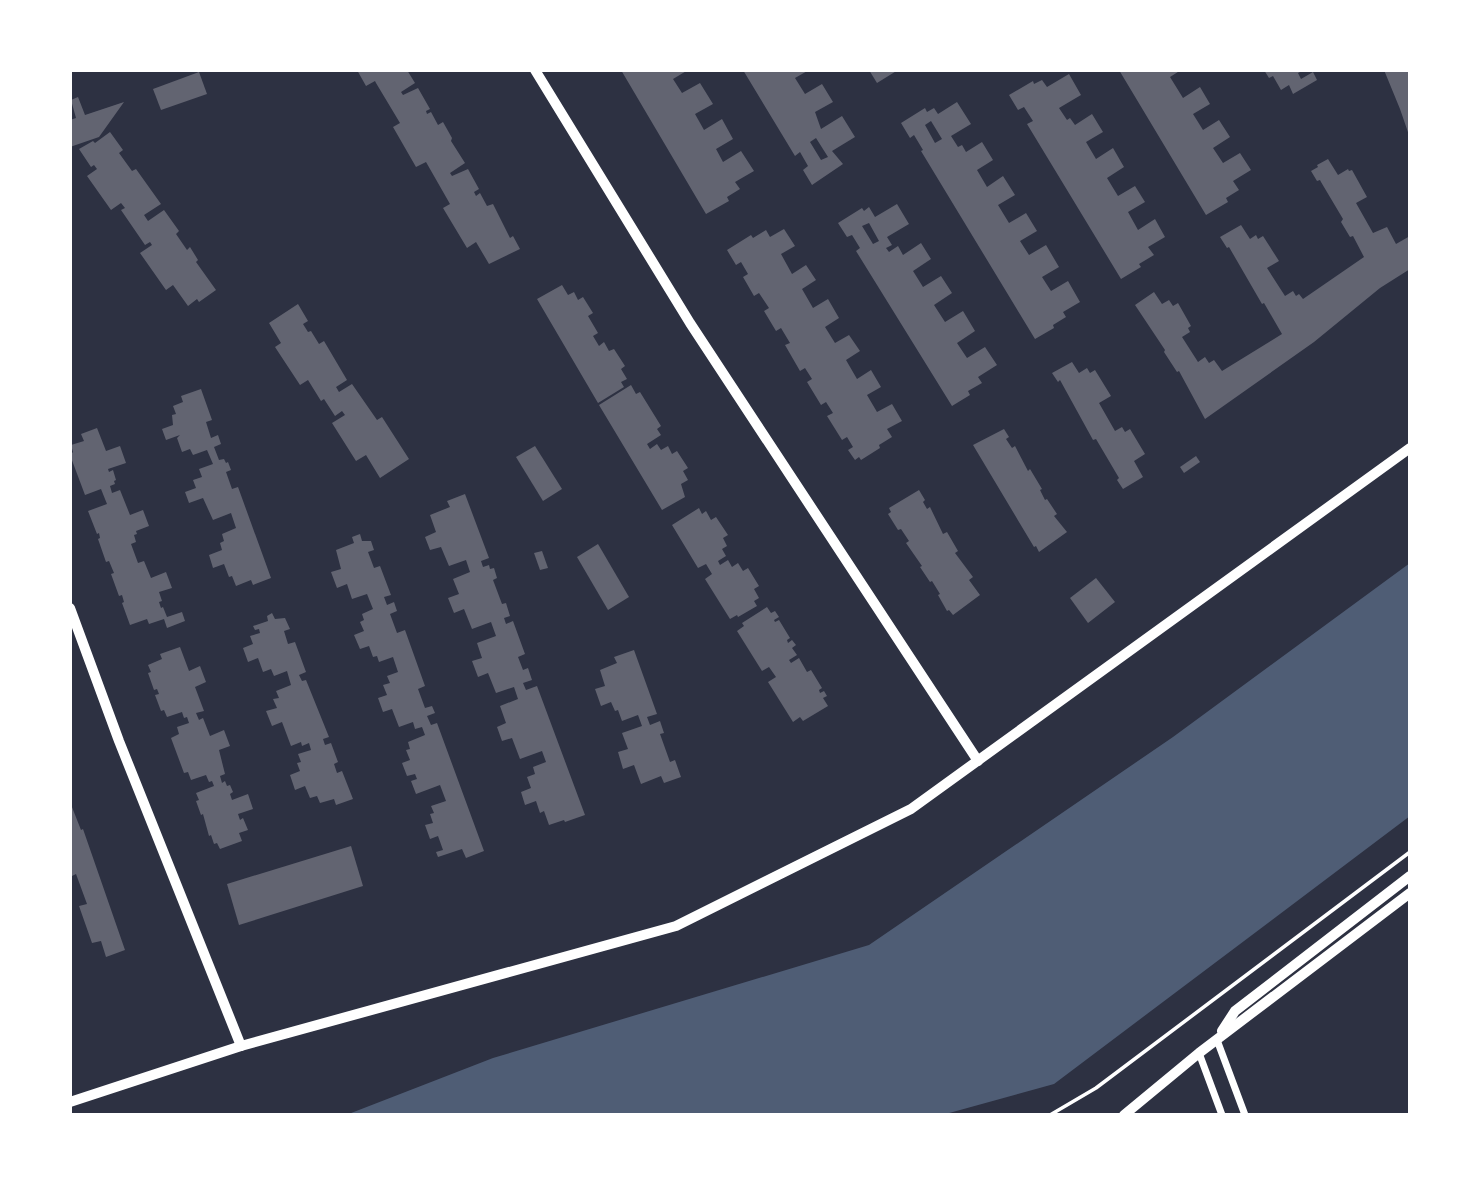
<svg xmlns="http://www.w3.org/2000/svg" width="1480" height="1185" viewBox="0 0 1480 1185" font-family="Barlow,sans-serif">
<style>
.water{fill:#4f5d75}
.building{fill:#626471;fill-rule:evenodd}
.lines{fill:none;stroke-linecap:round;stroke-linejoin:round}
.path{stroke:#fff;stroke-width:3.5}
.minor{stroke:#fff;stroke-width:7}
.tertiary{stroke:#fff;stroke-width:10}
</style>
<rect width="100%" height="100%" fill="#2d3142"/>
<!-- water -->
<polygon class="water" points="1410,563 1410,816 1054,1084 942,1115 346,1115 493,1058 869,945 1173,737"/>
<!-- building -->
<g class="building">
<polygon points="357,70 407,70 415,83 401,92 403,95 418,88 430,109 426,111 427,114 431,112 438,125 443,122 452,138 451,141 465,163 450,173 452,176 468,169 479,189 474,192 476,196 480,193 487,206 493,204 510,238 513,236 520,249 489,264 476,242 467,248 443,208 450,204 426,162 416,167 393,127 400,123 376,83 375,81 366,86"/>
<polygon points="621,70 688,70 673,79 682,93 700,83 713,104 695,114 704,130 722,119 733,139 716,149 723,162 741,151 754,171 735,182 740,189 727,197 729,201 706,214"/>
<path d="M 743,70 L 809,70 L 795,78 L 805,94 L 822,84 L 833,102 L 815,112 L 821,129 L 842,116 L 855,137 L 832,151 L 843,164 L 812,185 L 803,170 L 808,166 L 800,152 L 795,156 ZM 816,138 L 828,157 L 821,160 L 810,142 Z"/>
<polygon points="869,70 898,70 877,83"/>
<polygon points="1119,70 1181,70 1170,77 1183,98 1200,87 1210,104 1193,114 1203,130 1219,120 1230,137 1213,148 1223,163 1240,153 1251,170 1233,181 1239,190 1226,198 1228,202 1206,215"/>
<polygon points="1264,70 1304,70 1298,73 1301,79 1313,72 1317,80 1293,94 1289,85 1281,90 1273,76 1269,78"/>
<polygon points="1384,70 1410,70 1410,138 1400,109"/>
<polygon points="199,72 207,94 161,110 153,89"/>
<polygon points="1069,74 1081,95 1059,108 1067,120 1070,118 1075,125 1092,114 1103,132 1086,142 1096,159 1113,148 1124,167 1107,178 1118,196 1135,186 1145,202 1128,212 1138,230 1155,219 1165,237 1148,247 1154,255 1139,264 1141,267 1121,279 1027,124 1033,121 1024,107 1018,110 1009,95 1033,81 1034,84 1042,80 1047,87"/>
<polygon points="78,97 85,115 124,102 99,137 70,147 70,120 76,118 71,100"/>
<path d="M 957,102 L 971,124 L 951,136 L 958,147 L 962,145 L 966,152 L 982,142 L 993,160 L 977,170 L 987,187 L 1003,176 L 1015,195 L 998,205 L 1009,223 L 1026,213 L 1037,231 L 1020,241 L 1029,255 L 1046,245 L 1059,267 L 1042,277 L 1051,291 L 1068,281 L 1080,302 L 1063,312 L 1066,317 L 1053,325 L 1054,328 L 1035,339 L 921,151 L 923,150 L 914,135 L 910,138 L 901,123 L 925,108 L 927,112 L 934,108 L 938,114 ZM 931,121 L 942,139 L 935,143 L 925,125 Z"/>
<polygon points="110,132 123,150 119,153 132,171 136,169 161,204 144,215 148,221 164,210 179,231 176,234 187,250 190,247 198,260 196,262 216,290 199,302 197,299 188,306 173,285 166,290 140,253 152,245 150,242 145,245 121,210 125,208 121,203 111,210 87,176 97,169 94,165 91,167 79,149 93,141 95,143"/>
<polygon points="1328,159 1338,175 1348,169 1349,171 1352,170 1367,197 1356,203 1373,233 1387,227 1396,244 1410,236 1410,269 1380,288 1314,342 1205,419 1179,371 1177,372 1164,352 1165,350 1135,305 1154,292 1162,304 1169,300 1173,306 1178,303 1191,326 1188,328 1190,332 1182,337 1198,362 1205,357 1209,363 1214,360 1222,371 1282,334 1264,303 1262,304 1229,247 1227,248 1220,237 1241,225 1250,239 1256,235 1258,239 1263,236 1279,261 1267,268 1285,296 1293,291 1296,296 1299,294 1303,299 1364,257 1353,236 1350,237 1341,222 1343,219 1321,182 1320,180 1317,181 1311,171 1318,167 1317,165"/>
<path d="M 897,204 L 909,224 L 887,237 L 892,245 L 886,248 L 889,252 L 898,246 L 903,255 L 921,243 L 931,259 L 913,271 L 923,287 L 941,276 L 952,293 L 934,305 L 945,322 L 963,311 L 975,331 L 957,343 L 967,358 L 985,347 L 997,365 L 978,377 L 982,383 L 968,391 L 970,395 L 952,406 L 856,251 L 860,248 L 852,235 L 847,237 L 838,223 L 862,208 L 864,211 L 869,207 L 875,217 ZM 869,223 L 879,241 L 873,244 L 862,226 Z"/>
<polygon points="784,229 795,246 781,254 792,274 806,265 816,280 802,289 813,308 828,299 839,318 825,327 835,343 849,335 860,351 846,360 857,379 871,370 881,387 867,395 877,412 892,404 902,421 887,429 892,437 879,445 880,448 861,460 859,457 855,460 848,450 853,447 847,437 842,440 827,416 833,413 826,402 821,405 807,382 812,379 805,368 800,371 785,345 790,343 781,328 776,331 764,311 769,308 759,293 754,296 743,277 748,274 741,262 736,265 727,250 751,235 753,238 766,230 770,237"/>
<polygon points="562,285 568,295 574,292 578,300 583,297 593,313 588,316 598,333 593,336 599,346 604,342 609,351 614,349 625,366 621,369 627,379 621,382 624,387 598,403 537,299"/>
<polygon points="298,304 308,321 303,324 308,332 311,331 319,344 324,341 347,380 336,387 339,392 352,384 377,420 382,417 409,459 380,478 366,455 356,461 332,423 345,415 342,411 335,416 324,399 321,401 308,380 300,385 275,347 281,343 269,323"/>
<polygon points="1072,362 1079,373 1087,368 1090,373 1095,370 1111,396 1099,403 1115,431 1122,427 1125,432 1130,429 1145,454 1134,461 1143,477 1123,489 1117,480 1119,478 1096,439 1093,440 1060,380 1058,382 1052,373"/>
<polygon points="631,385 636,394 640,392 661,426 657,429 661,435 647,444 650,449 657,444 661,450 668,446 672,454 677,451 688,468 683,471 688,480 681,484 685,497 662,510 599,405"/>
<polygon points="201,389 212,420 206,422 211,438 218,435 221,444 214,447 219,460 224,459 226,463 228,462 231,470 226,472 232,489 238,487 271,578 253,585 251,580 236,586 232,576 229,577 224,564 213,568 209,555 222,550 220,543 224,541 222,534 236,528 231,513 213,520 203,498 189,503 185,492 196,488 193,480 202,477 199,469 213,464 207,450 193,455 190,449 182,452 177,438 180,435 166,440 162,429 173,425 172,415 176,414 173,406 183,402 181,396"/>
<polygon points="97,428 106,451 120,446 126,463 108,469 109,472 113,470 116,480 114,481 115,484 110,486 112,493 120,490 130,515 143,510 149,526 136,531 137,534 134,535 136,542 131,544 138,563 144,561 151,578 166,572 172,588 159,592 162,601 159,602 161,608 163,607 167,617 182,612 185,621 167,628 164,619 149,624 147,619 130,625 122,603 124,602 122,595 119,596 111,574 114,573 109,561 106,562 98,539 100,538 99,533 97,534 88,511 107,504 101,489 85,495 70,455 73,452 71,445 84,441 81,434"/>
<polygon points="1004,429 1009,437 1006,439 1012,448 1015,446 1028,471 1030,469 1042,489 1040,490 1045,500 1047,499 1057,514 1054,516 1067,532 1039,552 1036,546 1034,547 973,445"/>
<polygon points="535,446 562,489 543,501 516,457"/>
<polygon points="1196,456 1200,462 1184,473 1180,467"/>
<polygon points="919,490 925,500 923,502 927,509 930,507 943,534 947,532 958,551 955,553 973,577 969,580 980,595 953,615 949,610 947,611 938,595 940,594 932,581 930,582 920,567 922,566 906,543 909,541 901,529 898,530 888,514 891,512 889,508"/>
<polygon points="465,494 489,558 481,561 483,567 489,565 490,569 494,568 497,578 493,580 502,604 506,603 510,616 504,618 506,624 513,621 525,654 518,657 523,670 528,668 532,680 523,683 526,690 537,686 585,815 565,822 564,820 549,825 544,811 540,813 536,801 525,805 521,792 531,788 527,777 535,774 533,767 546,762 542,751 520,759 512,738 502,741 497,727 506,723 500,706 518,699 514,687 496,693 488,673 478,677 472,661 482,658 477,643 496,636 491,622 472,629 464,609 454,613 448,598 459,594 453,579 470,572 466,560 449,566 441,547 430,550 425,537 436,532 430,515 450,507 447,501"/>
<polygon points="699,508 702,514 706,511 711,520 716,517 728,535 723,538 727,546 722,549 726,556 718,561 720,565 728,560 732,567 738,563 743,571 748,568 759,586 754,589 759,598 754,601 757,606 738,617 737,615 730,619 705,579 712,574 706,564 698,568 672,525"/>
<polygon points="360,534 362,541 371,541 374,550 368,552 374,568 380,566 391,595 384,597 387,605 394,602 397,611 390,614 397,633 405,630 425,686 418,689 425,708 432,706 435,713 427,716 431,725 437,723 484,851 466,858 462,849 438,857 436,852 443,850 438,836 430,839 425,825 433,823 430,814 434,813 431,806 446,801 440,785 416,794 411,781 417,779 415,774 407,776 402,763 410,760 406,750 410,749 408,742 425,735 422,727 415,729 413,722 399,727 392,709 383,712 378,698 387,695 383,685 390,683 387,676 398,672 393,657 379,662 377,656 373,657 369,646 360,649 354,635 364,631 360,622 364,620 362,614 373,609 367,594 352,599 347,584 337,588 331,572 341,569 336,550 354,543 352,537"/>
<polygon points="598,544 629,597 608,610 577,557"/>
<polygon points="542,551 548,568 540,570 534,553"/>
<polygon points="1096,578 1115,602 1088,623 1070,598"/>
<polygon points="767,607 771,613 775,611 779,617 774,620 775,622 779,620 790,638 787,640 788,643 792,640 796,645 792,648 797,655 789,660 791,663 799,658 807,672 811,670 822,688 819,690 820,693 824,691 827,696 823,698 828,706 803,721 800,717 793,722 768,682 776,677 769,667 762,671 737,631 744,626 742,623"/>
<polygon points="272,613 275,619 285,618 290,629 284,631 288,644 295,642 306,672 299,675 302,681 306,680 329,737 323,739 325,745 331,743 338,762 334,764 337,773 342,771 353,799 336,805 334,799 320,803 317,796 310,798 305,786 295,790 290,775 300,771 297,763 301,762 298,754 311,750 309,743 302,746 301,742 291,746 282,722 272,726 266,711 277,708 273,699 279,698 276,691 291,685 287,671 274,676 271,669 263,672 258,658 248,662 243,648 253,644 250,636 260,633 259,629 255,630 253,626 268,621 267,616"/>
<polygon points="180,647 189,671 200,666 206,682 195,687 204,711 196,713 199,720 203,718 210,736 224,730 230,746 219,750 225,774 220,776 222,783 225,781 227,786 230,785 233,792 230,794 232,800 248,794 253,809 238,814 240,820 243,818 248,830 239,833 242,841 220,849 217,843 214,844 211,835 209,836 203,814 201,815 196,801 199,800 196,793 214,786 212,781 209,782 206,775 191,780 188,772 184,773 171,738 179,734 177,727 189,723 187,717 184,718 182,712 167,717 164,710 161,711 155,695 159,694 157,689 154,690 148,673 151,672 148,665 162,659 160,654"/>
<polygon points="634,650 657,714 647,717 650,725 660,721 664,733 660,734 670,762 675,760 681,777 664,783 661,776 641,784 634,765 623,769 618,752 628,749 622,733 642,726 638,715 622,721 618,710 615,711 611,702 601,706 595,689 605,686 600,670 617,663 614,657"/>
<polygon points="70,802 81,830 83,829 125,950 106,957 101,941 92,943 79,906 87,904 76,874 70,877"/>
<polygon points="351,846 363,886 239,925 227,884"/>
</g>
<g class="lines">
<!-- path -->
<polyline class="path" points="1050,1115 1096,1088 1410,852"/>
<!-- minor -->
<g class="minor">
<polyline points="1217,1040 1245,1115"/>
<polyline points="1199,1053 1222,1115"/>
</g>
<!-- tertiary -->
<g class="tertiary">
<polyline points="535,70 690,323 978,761"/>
<polyline points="70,608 119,741 241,1046"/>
<polyline points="1222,1031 1235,1011 1410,876"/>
<polyline points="70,1102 241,1046 676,926 911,809 1410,448"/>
<polyline points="1124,1115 1199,1053 1410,893"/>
</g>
</g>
<!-- border -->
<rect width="1480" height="1185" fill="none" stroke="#ffffff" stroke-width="144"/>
</svg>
